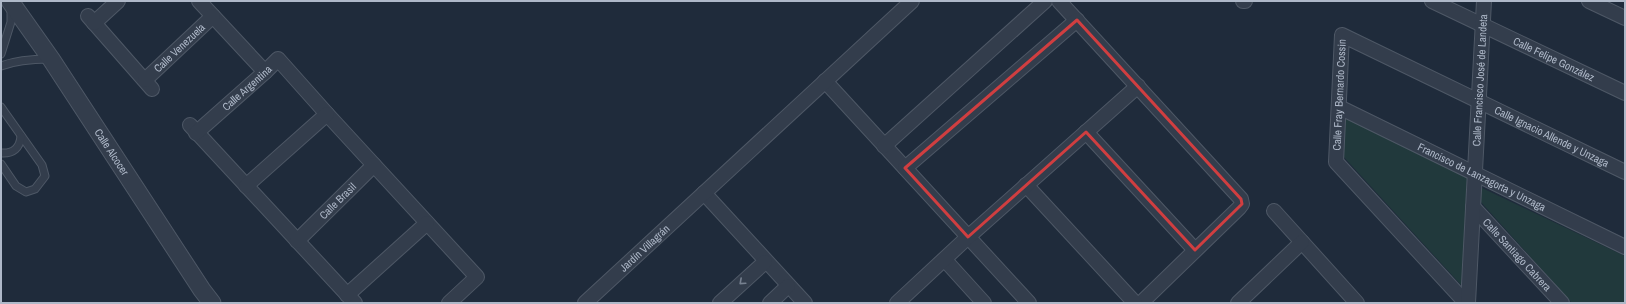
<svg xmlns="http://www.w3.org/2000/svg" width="1626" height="304" viewBox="0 0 1626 304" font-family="'Archivo Narrow',sans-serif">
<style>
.green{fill:#21393c}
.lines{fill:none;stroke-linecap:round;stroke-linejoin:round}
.service-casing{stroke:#4e5866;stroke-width:9}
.minor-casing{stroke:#4e5866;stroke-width:16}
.tertiary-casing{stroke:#4e5866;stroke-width:19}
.service{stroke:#333d4c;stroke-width:7}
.minor{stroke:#333d4c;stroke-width:14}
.tertiary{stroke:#333d4c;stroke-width:17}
.oneway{stroke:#778190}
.marked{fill:none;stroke:#d03e40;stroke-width:3;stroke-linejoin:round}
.labels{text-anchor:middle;stroke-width:4;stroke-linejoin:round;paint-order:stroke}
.street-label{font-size:11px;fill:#aeb8c8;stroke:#192230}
</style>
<rect width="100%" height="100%" fill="#1f2b3b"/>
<!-- green -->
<g class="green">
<polygon points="1345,117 1467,177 1462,286 1342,155"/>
<polygon points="1480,187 1625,256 1625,303 1572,303 1480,201"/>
</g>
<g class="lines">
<defs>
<g id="service">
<polyline points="1,54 11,22 11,8"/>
<path d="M 1,66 C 17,60 32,59 49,59"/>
<polyline points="1,107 42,165 45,176 35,189 26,192 16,186 1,164"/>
<path d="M 1,153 C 13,154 20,148 21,136"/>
</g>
<g id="minor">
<polyline points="199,1 265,72"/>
<polyline points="1059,1 1241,199 1242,204 1239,208 1141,303"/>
<polyline points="1243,1 1245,1"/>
<path id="s1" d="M 1432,1 L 1625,93"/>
<polyline points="1589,1 1625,18"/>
<polyline points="88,16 152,89"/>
<polyline points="94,23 118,1"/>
<path id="s2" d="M 145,80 L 213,16"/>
<polyline points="825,81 1029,303"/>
<path id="s3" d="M 1339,107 L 1625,247"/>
<polyline points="190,125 355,303"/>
<polyline points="1086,132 1195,250"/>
<path id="s4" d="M 196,133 L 265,72 L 278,59 L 327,114 L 477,277 L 449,303"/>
<polyline points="884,146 1045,1"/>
<polyline points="905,168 1077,20"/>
<polyline points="1026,185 1135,303"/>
<polyline points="246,186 327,114"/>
<polyline points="704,193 805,303"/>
<path id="s5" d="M 1473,207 L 1562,303"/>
<polyline points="1274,211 1357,303"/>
<path id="s6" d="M 297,241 L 374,165"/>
<polyline points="945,260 984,303"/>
<polyline points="347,295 427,223"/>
<path id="s7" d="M 585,303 L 912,1"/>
<polyline points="720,303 765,262"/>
<polyline points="770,303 788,286"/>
<polyline points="897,303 968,237 1138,86"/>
<polyline points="1238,303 1302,242"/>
<path id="s8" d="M 1466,303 L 1336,162 L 1342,35 L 1625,172"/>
<path id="s9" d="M 1468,303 L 1484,1"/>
</g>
<g id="tertiary">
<path id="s10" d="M 10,1 L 51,59 L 202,290 L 212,303"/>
</g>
</defs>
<!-- service casing -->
<use href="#service" class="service-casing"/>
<!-- minor casing -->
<use href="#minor" class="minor-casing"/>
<!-- tertiary casing -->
<use href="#tertiary" class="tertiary-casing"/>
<!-- service -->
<use href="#service" class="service"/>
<!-- minor -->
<use href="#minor" class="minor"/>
<!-- tertiary -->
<use href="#tertiary" class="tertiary"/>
</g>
<!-- one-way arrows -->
<defs><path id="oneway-chevron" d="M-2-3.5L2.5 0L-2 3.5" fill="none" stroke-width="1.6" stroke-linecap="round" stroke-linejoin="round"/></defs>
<use class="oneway" href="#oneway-chevron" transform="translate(742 282) rotate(138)"/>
<!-- marked area -->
<path class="marked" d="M 1077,20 L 1241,199 L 1242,204 L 1195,250 L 1086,132 L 968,237 L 905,168 Z"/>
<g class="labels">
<!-- street labels -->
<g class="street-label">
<text dy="4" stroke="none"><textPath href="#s2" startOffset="47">Calle Venezuela</textPath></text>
<text dy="4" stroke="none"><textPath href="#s1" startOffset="135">Calle Felipe González</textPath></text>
<text dy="4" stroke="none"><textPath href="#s9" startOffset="223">Calle Francisco José de Landeta</textPath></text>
<text dy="4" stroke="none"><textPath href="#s4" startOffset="68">Calle Argentina</textPath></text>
<text dy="4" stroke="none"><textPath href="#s8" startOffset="259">Calle Fray Bernardo Cossin</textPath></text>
<text dy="4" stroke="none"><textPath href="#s8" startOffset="552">Calle Ignacio Allende y Unzaga</textPath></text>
<text dy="4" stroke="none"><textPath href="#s10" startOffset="182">Calle Alcocer</textPath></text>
<text dy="4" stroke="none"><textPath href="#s3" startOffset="159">Francisco de Lanzagorta y Unzaga</textPath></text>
<text dy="4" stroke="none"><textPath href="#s6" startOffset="57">Calle Brasil</textPath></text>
<text dy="4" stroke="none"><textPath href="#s7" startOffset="81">Jardín Villagrán</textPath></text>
<text dy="4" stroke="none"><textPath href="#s5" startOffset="65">Calle Santiago Cabrera</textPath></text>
</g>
</g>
<!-- border -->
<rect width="1626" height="304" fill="none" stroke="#aeb8c8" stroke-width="4"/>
</svg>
